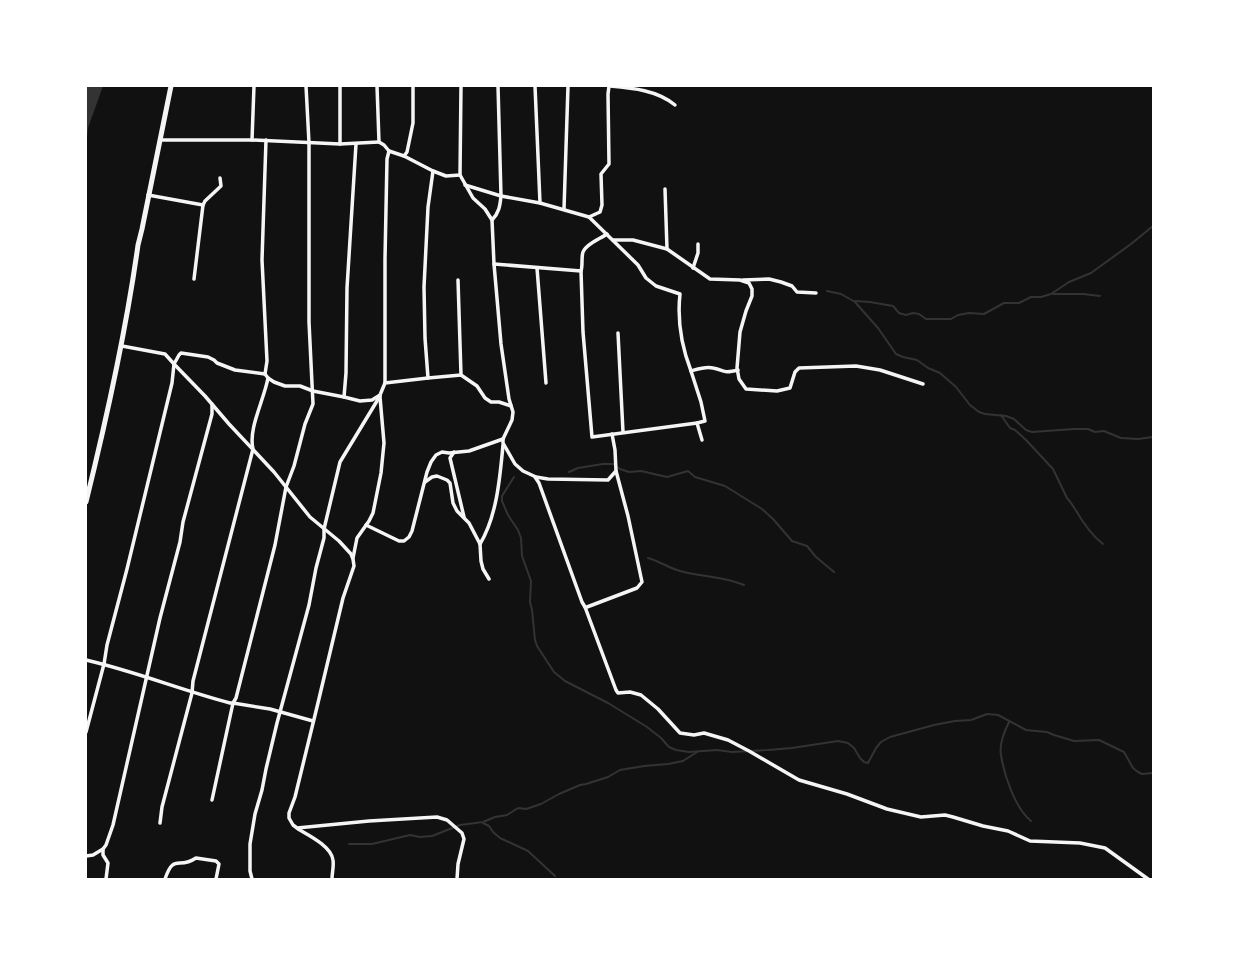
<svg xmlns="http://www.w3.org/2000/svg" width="1239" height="965" viewBox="0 0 1239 965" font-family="Merriweather,serif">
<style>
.water{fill:#333}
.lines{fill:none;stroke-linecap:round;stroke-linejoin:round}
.stream{stroke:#333;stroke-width:2}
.minor{stroke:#f5f5f5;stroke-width:3.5}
.secondary{stroke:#f5f5f5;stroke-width:5}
</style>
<rect width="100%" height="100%" fill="#111"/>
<!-- water -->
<polygon class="water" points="86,86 103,86 88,128 86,147"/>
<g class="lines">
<!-- stream -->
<g class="stream">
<polyline points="827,291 841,294 855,302 878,328 896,354 903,357 917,360 928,368 940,373 956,387 970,405 979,412 985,414 1006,416 1014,419 1026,430 1032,432 1074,429 1088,429 1095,432 1104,431 1121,438 1138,439 1153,437"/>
<polyline points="1053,294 1083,294 1100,296"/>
<polyline points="855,301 870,302 893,306 899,313 906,315 913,313 919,314 926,319 951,319 958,315 969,313 984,314 1004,303 1019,303 1031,297 1041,297 1051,294 1069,282 1091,273 1131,244 1153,226"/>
<path d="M 1001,415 L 1010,428 L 1015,430 L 1026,440 L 1053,469 L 1067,498 C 1071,502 1072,505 1075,509 C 1082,521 1091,535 1103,544"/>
<polyline points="569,472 578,468 603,464 613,464 620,469 629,472 641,471 667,477 688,471 695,477 725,486 762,509 773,519 792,541 807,546 816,557 834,572"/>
<polyline points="514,477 502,496 502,501 508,515 518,530 521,538 522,556 531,581 530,602 532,610 535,640 537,646 554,672 565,681 608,703 647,727 661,738 669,747 676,750 689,752 717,750 732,752 768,750 792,748 838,741 848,743 854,748 860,758 864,762 868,763 876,748 881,742 890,737 934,725 955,721 971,720 987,714 998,715 1026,730 1047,732 1054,735 1074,741 1099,740 1124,752 1133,768 1138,772 1142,774 1153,773"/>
<path d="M 648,558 C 659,561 669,568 680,571 C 701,577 723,576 744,585"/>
<path d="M 1009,722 C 1004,732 999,745 1001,755 C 1004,775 1015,808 1031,821"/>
<polyline points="483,823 489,826 493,832 500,838 528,851 555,876"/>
<polyline points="349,844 372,844 410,835 420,837 432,836 460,825 483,822 495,817 507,815 518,808 526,809 541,804 559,794 580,785 586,784 608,777 620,770 644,766 668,764 683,761 697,752"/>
</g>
<!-- minor -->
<g class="minor">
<polyline points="340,86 340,144 379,142"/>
<polyline points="377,86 379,142 384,145 389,151 404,156"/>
<polyline points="413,86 413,123 407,152 404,156 433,171 446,176 460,175"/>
<polyline points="461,86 460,175 473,198 485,209 492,220 494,264 501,344 509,399 513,412 512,420 503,439 503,443 515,464 523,471 536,477 548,479 608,480 616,471 615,450 612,434"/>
<polyline points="498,86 501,196 540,203"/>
<path d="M 535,86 L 540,203 L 589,217 L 638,265 L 646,278 L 656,286 L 680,294 C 677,321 681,345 691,371"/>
<path d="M 609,86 C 632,88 657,90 675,105"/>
<polyline points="161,140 252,140 340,144"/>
<polyline points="252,140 254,86"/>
<polyline points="433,171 428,207 424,287 425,338 428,378 461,375 458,280"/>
<path d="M 465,185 L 501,196 C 500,206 499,213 492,220"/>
<polyline points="665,189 667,249"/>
<polyline points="148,195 203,205 194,279"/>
<polyline points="203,205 205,201 221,186 220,178"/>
<polyline points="564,209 568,86"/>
<polyline points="589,217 600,212 602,205 601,174 609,164 608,94 609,86"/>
<polyline points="613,240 633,240 667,249 710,279 740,280 749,283 752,289 752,296 746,311 740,332 737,368 739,379 746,389 777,391 790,388 795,372 799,368 856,366 880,370 923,384"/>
<polyline points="494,264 581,271 583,332 592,437 697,423"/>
<polyline points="537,268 546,383"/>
<polyline points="693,268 698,253 698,244"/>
<path d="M 581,271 C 583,265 581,258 583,252 C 586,244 600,239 607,234"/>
<polyline points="743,280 769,279 781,282 792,286 797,292 816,293"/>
<polyline points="618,333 623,432"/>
<polyline points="265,374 267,361 262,260 266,140"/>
<polyline points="461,375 477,386 485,398 491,402 499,402 511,406"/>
<polyline points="428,378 385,383 380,395 372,400 360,401 344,397 313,391 300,386 285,386 274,382 268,378 265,374 235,370 217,363 214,360 208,357 181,353 179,355 174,364 205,396 229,424 274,472 310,517 339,541 351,554 353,559 354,566 343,598 317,707 295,797 289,813 289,818 293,825 297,828 369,821 437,817 447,820 462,833 464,839 458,864 457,879"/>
<polyline points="385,383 385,259 387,159 389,151"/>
<polyline points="344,397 346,373 347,288 356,144"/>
<path d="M 702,440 L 697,423 L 705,421 L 701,402 L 691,371 C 698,369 706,366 713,368 C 725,370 722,374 738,370"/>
<polyline points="454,452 450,458 464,517"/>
<polyline points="535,477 539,483 582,602 585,607 587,607 637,588 642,582 628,516 616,471"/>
<polyline points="425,482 432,477 437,476 447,480 450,483 453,503 457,511 469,523 480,544 481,561 483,569 489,579"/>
<polyline points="366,525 399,541 404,541 409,537 412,531 427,472 431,462 436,455 442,452 449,453 469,451 503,439"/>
<path d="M 480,544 C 497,516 500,477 503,445"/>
<polyline points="353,558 357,538 369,521 373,513 381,473 384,443 380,397"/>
<polyline points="585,607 616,690 618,693 630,692 641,695 658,709 680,733 694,735 704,733 728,740 749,751 799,780 847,794 887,809 921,817 945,815 953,817 983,826 1008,831 1030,841 1080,843 1105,848 1148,879"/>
<path d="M 86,660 C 134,671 181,690 230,703 L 233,703 L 236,698 L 275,545 L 286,487 L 294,466 L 305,424 L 313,404 L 309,322 L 309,143 L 306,86"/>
<polyline points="86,732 104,664 107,645 127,569 172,383 174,364 165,354 122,346"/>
<polyline points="212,800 233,703 270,709 313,721"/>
<path d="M 160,823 L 162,807 L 192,693 L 193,681 L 253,449 C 248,429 264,400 268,378"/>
<path d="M 298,829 C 308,835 331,846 333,860 C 334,866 332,873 332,879"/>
<polyline points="86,856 93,855 103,849"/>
<polyline points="106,879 108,863 103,855 103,849 106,845 113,825 160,618 180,542 183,522 212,414 212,404"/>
<path d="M 165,879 C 174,853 178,870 196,858 L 216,861 L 219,864 L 216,879"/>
<polyline points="252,879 250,871 250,844 255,814 262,790 266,769 277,723 309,605 316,568 324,538 324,529 340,462 380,396"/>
</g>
<!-- secondary -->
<path class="secondary" d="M 86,502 C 107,417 126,332 138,245 L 142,229 L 171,86"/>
</g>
<!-- border -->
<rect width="1239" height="965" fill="none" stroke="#ffffff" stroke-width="174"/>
</svg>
